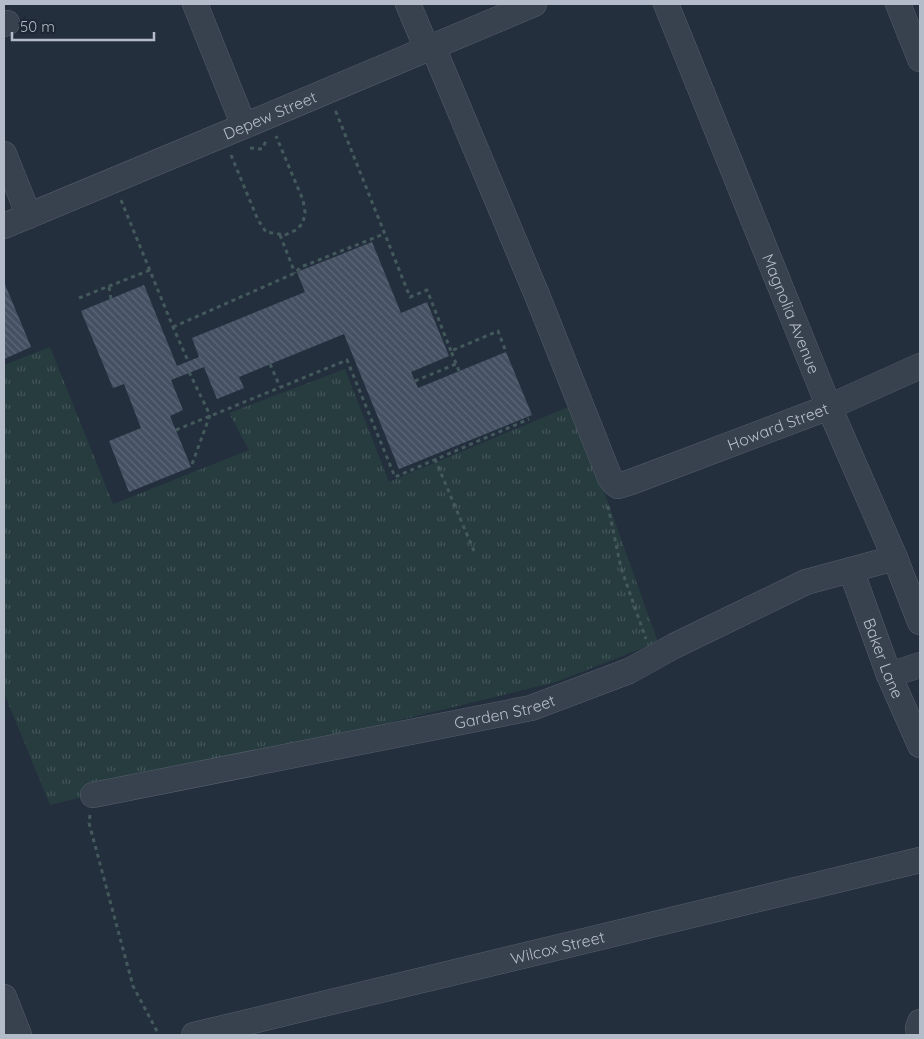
<svg xmlns="http://www.w3.org/2000/svg" width="924" height="1039" viewBox="0 0 924 1039" font-family="Quicksand,sans-serif">
<style>
.park{fill:url(#park-tufts)}
.building{fill:url(#building-back-hatch)}
.lines{fill:none;stroke-linecap:round;stroke-linejoin:round}
.minor-casing{stroke:#565f6c;stroke-width:26}
.path{stroke:#44595c;stroke-width:3;stroke-dasharray:4 4;stroke-linecap:butt}
.minor{stroke:#38414e;stroke-width:25}
.labels{text-anchor:middle;stroke-width:4.5;stroke-linejoin:round;paint-order:stroke}
.street-label{font-size:16px;fill:#b4bcc9;stroke:#1d2633}
</style>
<defs>
<pattern id="park-tufts" width="24" height="20" patternUnits="userSpaceOnUse" patternTransform="scale(1.25)"><rect width="24" height="20" fill="#263c3f"/><path d="M3 7l-1-3M5 7V3M7 7l1-3M15 17l-1-3M17 17v-4M19 17l1-3" fill="none" stroke="#435659"/></pattern>
<pattern id="building-back-hatch" width="6" height="6" patternUnits="userSpaceOnUse" patternTransform="scale(1.25)"><rect width="6" height="6" fill="#455162"/><path d="M-1 5l2 2M0 0l6 6M5-1l2 2" fill="none" stroke="#5d6877"/></pattern>
</defs>
<rect width="100%" height="100%" fill="#242f3e"/>
<!-- park -->
<polygon class="park" points="50,347 113,504 249,450 229,413 345,369 389,482 573,405 658,642 556,682 50,805 4,693 4,365"/>
<!-- building -->
<g class="building">
<polygon points="372,242 401,313 427,302 449,356 411,372 418,388 506,352 532,415 399,469 344,334 239,377 244,388 217,399 204,367 171,380 183,410 170,416 191,467 129,492 109,441 141,428 124,384 113,388 81,311 144,285 177,366 199,357 192,338 305,292 297,272"/>
<polygon points="4,282 31,347 4,359"/>
</g>
<g class="lines">
<defs>
<g id="minor">
<polyline points="195,4 244,126"/>
<polyline points="408,4 427,49"/>
<path id="s1" d="M 666,4 L 829,407 L 895,558 L 920,622"/>
<polyline points="898,4 920,59"/>
<polyline points="4,24 7,23"/>
<path id="s2" d="M 433,47 L 537,295 L 610,478 L 614,483 L 618,486 L 631,482 L 829,407 L 920,366"/>
<polyline points="4,154 29,216"/>
<path id="s3" d="M 4,226 L 244,126 L 534,4"/>
<path id="s4" d="M 851,570 L 889,675 L 920,745"/>
<polyline points="889,675 920,665"/>
<path id="s5" d="M 93,795 L 531,708 L 629,671 L 674,646 L 806,582 L 895,558"/>
<polyline points="4,997 19,1035"/>
<path id="s6" d="M 194,1035 L 920,860"/>
<polyline points="919,1035 918,1028 920,1022"/>
</g>
</defs>
<!-- minor casing -->
<use href="#minor" class="minor-casing"/>
<!-- path -->
<g class="path">
<polyline points="337,112 336,112 410,297 427,290 451,351"/>
<polyline points="250,148 262,149 266,141"/>
<polyline points="231,155 258,220 266,232 285,235 296,230 303,223 305,212 303,200 276,136"/>
<polyline points="121,200 173,327 188,361"/>
<polyline points="280,235 295,273"/>
<polyline points="109,287 111,299"/>
<polyline points="79,298 150,270"/>
<polyline points="173,327 295,273 301,267 384,234"/>
<polyline points="270,364 280,387"/>
<polyline points="459,371 451,351 498,331 506,352"/>
<polyline points="189,372 210,415 191,467"/>
<polyline points="415,381 456,364"/>
<polyline points="176,430 347,360 395,477 529,419"/>
<polyline points="435,459 474,551"/>
<polyline points="608,506 621,568 646,639"/>
<polyline points="90,815 89,823 133,986 159,1035"/>
</g>
<!-- minor -->
<use href="#minor" class="minor"/>
</g>
<g class="labels">
<!-- street labels -->
<g class="street-label">
<text dy="6" stroke="none"><textPath href="#s3" startOffset="288">Depew Street</textPath></text>
<text dy="6" stroke="none"><textPath href="#s1" startOffset="334">Magnolia Avenue</textPath></text>
<text dy="6" stroke="none"><textPath href="#s2" startOffset="648">Howard Street</textPath></text>
<text dy="6" stroke="none"><textPath href="#s4" startOffset="94">Baker Lane</textPath></text>
<text dy="6" stroke="none"><textPath href="#s5" startOffset="420">Garden Street</textPath></text>
<text dy="6" stroke="none"><textPath href="#s6" startOffset="374">Wilcox Street</textPath></text>
</g>
</g>
<!-- border -->
<rect width="924" height="1039" fill="none" stroke="#b4bcc9" stroke-width="10"/>
<!-- scale -->
<path d="M12 32v8h142v-8" fill="none" stroke="#b4bcc9" stroke-width="2.5"/>
<text x="20" y="32" font-size="15" fill="#b4bcc9" stroke="#1d2633" stroke-width="4" paint-order="stroke">50 m</text>
</svg>
